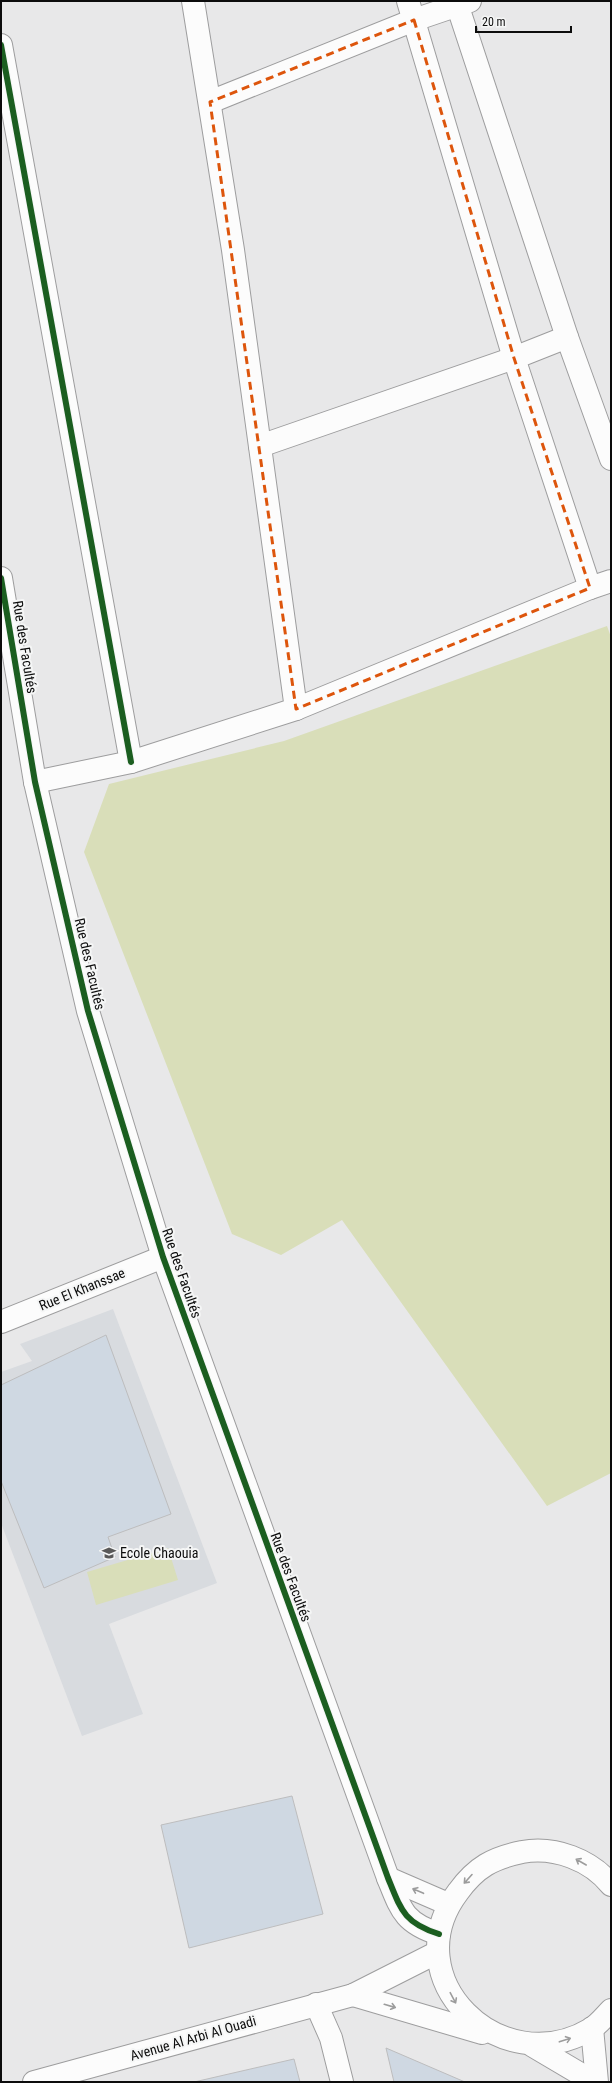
<svg xmlns="http://www.w3.org/2000/svg" width="612" height="2083" viewBox="0 0 612 2083" font-family="'Roboto Condensed',sans-serif">
<style>
.built{fill:#d8dbdf}
.green{fill:#d9deb9}
.building{fill:#cfd8e2;stroke:#bdbdbe}
.lines{fill:none;stroke-linecap:round;stroke-linejoin:round}
.minor-casing{stroke:#9d9d9e;stroke-width:24}
.tertiary-casing{stroke:#9d9d9e;stroke-width:24}
.minor{stroke:#fcfcfc;stroke-width:22}
.tertiary{stroke:#fcfcfc;stroke-width:22}
.cycleway-casing{stroke:#f5f6f6;stroke-width:8}
.cycleway{stroke:#1b5e20;stroke-width:6}
.oneway{stroke:#9c9c9c}
.marked{fill:none;stroke:#dd550c;stroke-width:3;stroke-dasharray:8 5;stroke-linejoin:round}
.labels{text-anchor:middle;stroke-width:4;stroke-linejoin:round;paint-order:stroke}
.street-label{font-size:14px;fill:#0c0c0c;stroke:#f5f6f6}
.poi-label{font-size:14px;fill:#0c0c0c;stroke:#f5f6f6;text-anchor:start}
</style>
<rect width="100%" height="100%" fill="#e8e8e9"/>
<!-- built -->
<polygon class="built" points="113,1309 217,1583 109,1624 143,1714 82,1736 1,1523 1,1372 32,1361 20,1344"/>
<!-- green -->
<g class="green">
<polygon points="607,626 611,637 611,1473 547,1506 342,1220 281,1255 232,1234 84,852 109,784 284,741"/>
<polygon points="168,1548 178,1580 96,1605 87,1572"/>
</g>
<!-- building -->
<g class="building">
<polygon points="106,1335 171,1514 108,1537 115,1557 44,1588 1,1481 1,1385"/>
<polygon points="292,1796 323,1914 189,1948 161,1825"/>
<polygon points="386,2048 465,2082 394,2082"/>
<polygon points="294,2059 300,2082 194,2082"/>
</g>
<g class="lines">
<defs>
<g id="minor">
<polyline points="193,1 233,250 296,709"/>
<polyline points="408,1 514,358 590,588"/>
<polyline points="456,1 567,337 611,459"/>
<polyline points="1,45 131,762"/>
<polyline points="210,102 414,20 470,1"/>
<polyline points="260,446 514,358 567,337"/>
<path d="M 1,578 L 35,782 L 88,1011 L 163,1257 L 388,1878 C 401,1910 404,1923 439,1934"/>
<polyline points="35,782 131,762 296,709 590,588 611,581"/>
<polyline points="1,1322 163,1257"/>
<polyline points="388,1878 448,1904"/>
</g>
<g id="tertiary">
<path d="M 611,1885 C 591,1860 555,1846 522,1852 C 493,1858 476,1867 458,1892 C 393,1978 500,2083 591,2029 C 599,2024 605,2016 611,2010"/>
<polyline points="353,1995 482,2033"/>
<polyline points="316,2004 331,2038 342,2082"/>
<polyline points="592,2028 597,2082"/>
<polyline points="533,2046 594,2082"/>
<polyline points="34,2082 353,1995 438,1952"/>
</g>
</defs>
<!-- minor casing -->
<use href="#minor" class="minor-casing"/>
<!-- tertiary casing -->
<use href="#tertiary" class="tertiary-casing"/>
<!-- minor -->
<use href="#minor" class="minor"/>
<!-- tertiary -->
<use href="#tertiary" class="tertiary"/>
<defs>
<g id="cycleway">
<polyline points="1,45 131,762"/>
<path d="M 1,578 L 35,782 L 88,1011 L 163,1257 L 388,1878 C 401,1910 404,1923 439,1934"/>
</g>
</defs>
<!-- cycleway casing -->
<use href="#cycleway" class="cycleway-casing"/>
<!-- cycleway -->
<use href="#cycleway" class="cycleway"/>
</g>
<!-- one-way arrows -->
<defs><path id="oneway-shaft" d="M-6 0H5M1.5-3L5.5 0L1.5 3" fill="none" stroke-width="1.6" stroke-linecap="round" stroke-linejoin="round"/></defs>
<g class="oneway">
<use href="#oneway-shaft" transform="translate(581 1862) rotate(-150)"/>
<use href="#oneway-shaft" transform="translate(468 1879) rotate(132)"/>
<use href="#oneway-shaft" transform="translate(418 1891) rotate(-157)"/>
<use href="#oneway-shaft" transform="translate(453 1998) rotate(62)"/>
<use href="#oneway-shaft" transform="translate(390 2006) rotate(16)"/>
<use href="#oneway-shaft" transform="translate(565 2040) rotate(-18)"/>
</g>
<!-- marked area -->
<path class="marked" d="M 414,20 L 514,358 L 590,588 L 296,709 L 210,102 Z"/>
<!-- icons -->
<defs>
<symbol id="school-bare" viewBox="-9 -9 18 18"><path d="M0-5L7-2L0 1L-7-2ZM-4 1L0 2.5L4 1V4Q0 6-4 4Z" fill="#595959" stroke="#f5f6f6" stroke-width="2.5" paint-order="stroke"/></symbol>
</defs>
<g fill-rule="evenodd">
<use href="#school-bare" x="99" y="1543" width="20" height="20"/>
</g>
<g class="labels">
<!-- street labels -->
<g class="street-label">
<text transform="translate(25 647) rotate(81)" y="5">Rue des Facultés</text>
<text transform="translate(90 964) rotate(77)" y="5">Rue des Facultés</text>
<text transform="translate(182 1273) rotate(71)" y="5">Rue des Facultés</text>
<text transform="translate(82 1289) rotate(-22)" y="5">Rue El Khanssae</text>
<text transform="translate(291 1577) rotate(70)" y="5">Rue des Facultés</text>
<text transform="translate(193 2038) rotate(-16)" y="5">Avenue Al Arbi Al Ouadi</text>
</g>
<!-- poi labels -->
<g class="poi-label">
<text x="120" y="1558">Ecole Chaouia</text>
</g>
</g>
<!-- border -->
<rect width="612" height="2083" fill="none" stroke="#0c0c0c" stroke-width="4"/>
<!-- scale -->
<path d="M476 26v6h95v-6" fill="none" stroke="#0c0c0c" stroke-width="2"/>
<text x="482" y="26" font-size="12" fill="#0c0c0c" stroke="#f5f6f6" stroke-width="3" paint-order="stroke">20 m</text>
</svg>
